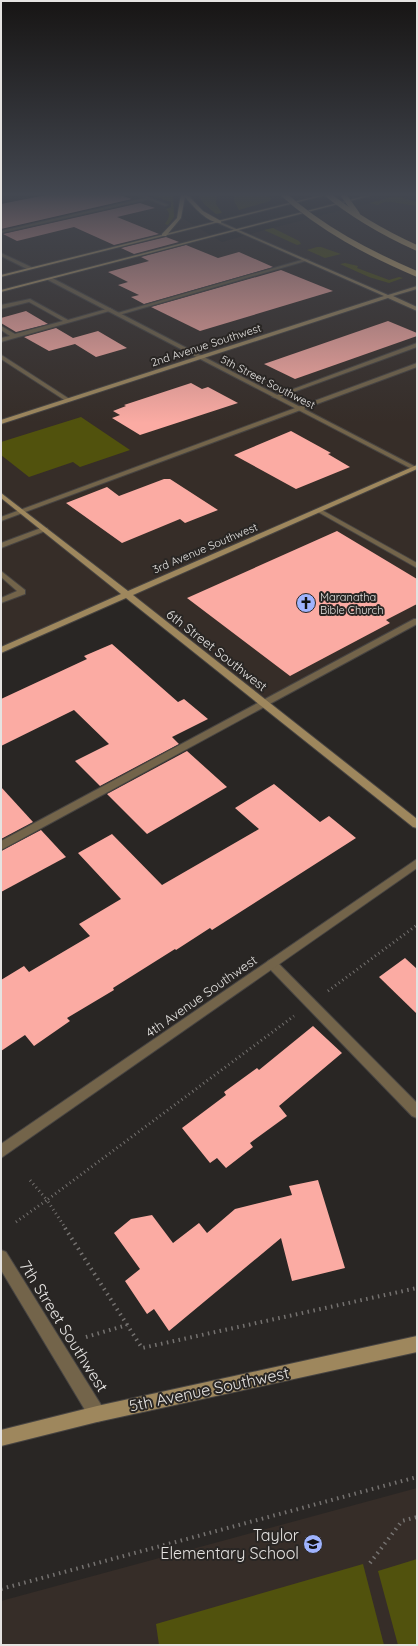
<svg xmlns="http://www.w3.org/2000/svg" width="418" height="1646" viewBox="0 0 418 1646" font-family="Quicksand,sans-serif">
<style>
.built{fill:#362d28}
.green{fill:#51520d}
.building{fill:#fbaba3}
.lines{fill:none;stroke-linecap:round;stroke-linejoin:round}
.lane-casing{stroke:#474442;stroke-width:2}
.street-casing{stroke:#474442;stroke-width:2}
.secondary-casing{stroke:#474442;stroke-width:2}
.primary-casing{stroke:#474442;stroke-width:2}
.highway-casing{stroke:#474442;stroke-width:2}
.path-far1{stroke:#757270;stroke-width:3;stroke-dasharray:1 3.5;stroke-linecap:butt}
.path{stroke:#757270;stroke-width:4;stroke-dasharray:1.5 4.5;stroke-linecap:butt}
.lane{fill:#73644a;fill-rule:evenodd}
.street{fill:#73644a;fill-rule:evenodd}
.secondary{fill:#9e875d;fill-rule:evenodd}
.primary{fill:#c0a26a;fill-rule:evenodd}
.highway{fill:#deba77;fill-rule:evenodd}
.highway-bridge-casing{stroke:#474442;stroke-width:6;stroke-linecap:butt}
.highway-bridge{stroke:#deba77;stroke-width:5.5}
.labels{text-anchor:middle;stroke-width:4;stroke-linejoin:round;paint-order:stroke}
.far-street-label{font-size:11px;fill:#e5e3e1;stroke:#292624}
.far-poi-label{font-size:11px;fill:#e5e3e1;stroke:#292624;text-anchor:start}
.street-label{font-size:13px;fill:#e5e3e1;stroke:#292624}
.near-street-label{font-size:16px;fill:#e5e3e1;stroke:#292624}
.near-poi-label{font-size:16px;fill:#e5e3e1;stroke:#292624;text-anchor:end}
</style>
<rect width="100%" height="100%" fill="#292624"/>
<!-- built -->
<g class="built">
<polygon points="396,196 417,202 417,621 264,703 126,595 1,650 1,232 149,198 222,242 261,231"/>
<polygon points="417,1488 417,1645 1,1645 1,1601"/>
</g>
<!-- green -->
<g class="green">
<path d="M 145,193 L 173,193 L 174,217 L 168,225 L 165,224 C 168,219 172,214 166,209 L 171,207 L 171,202 Z"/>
<polygon points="197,193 217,193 216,204 222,213 216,214 204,204"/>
<polygon points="235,193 266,193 271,198 270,201 239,210 234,201"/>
<polygon points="396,196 417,202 417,206 392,202 384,202 378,205 369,203"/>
<polygon points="273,228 299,241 301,244 297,245 264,230"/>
<polygon points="317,247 321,247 341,254 325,258 307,250"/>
<polygon points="345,263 358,266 357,268 389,280 399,277 403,278 389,283 369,277 340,264"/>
<polygon points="81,417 130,450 80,467 73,462 29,477 1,455 1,442"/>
<polygon points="417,1559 417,1645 398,1645 378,1571"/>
<polygon points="363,1564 384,1645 159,1645 156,1624"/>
</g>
<!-- building -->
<g class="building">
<polygon points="56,193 88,193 92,194 114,193 132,199 1,229 1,204"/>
<polygon points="140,203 155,208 117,217 159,234 114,245 74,227 17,241 3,234"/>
<polygon points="166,237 179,242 134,254 121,248"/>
<polygon points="186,245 218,258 239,252 273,267 144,304 131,297 139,295 118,285 128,282 108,272 149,261 141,257"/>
<polygon points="281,270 333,291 200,331 151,307"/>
<polygon points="26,311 48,324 16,332 1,323 1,318"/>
<polygon points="388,321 417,333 417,336 295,379 264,364"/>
<polygon points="56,328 73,338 98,331 127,348 96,357 75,344 49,351 24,337"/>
<polygon points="191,383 202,389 208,387 238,403 140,435 112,418 120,415 113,411 126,406 124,405"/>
<polygon points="291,431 331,453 328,454 350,467 296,489 234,455"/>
<polygon points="164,479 170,479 218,510 185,523 180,519 122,543 66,503 107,487 119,496"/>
<polygon points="337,531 417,579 417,604 386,620 390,623 290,676 187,598"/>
<polygon points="112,644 178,702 184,699 208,719 172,737 179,744 100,786 75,761 109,744 74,710 1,746 1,699 87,659 84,656"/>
<polygon points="187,751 227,787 147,834 107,794"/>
<polygon points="274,784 320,822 329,816 356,838 212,930 210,928 176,950 175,949 113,988 114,990 67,1018 70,1021 34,1046 25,1035 1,1051 1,980 24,966 29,972 90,936 79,924 121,899 78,853 112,834 162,885 259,829 235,808"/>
<polygon points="1,787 33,822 1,839"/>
<polygon points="41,830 66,857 1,892 1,851"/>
<polygon points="405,958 417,969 417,1014 379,977"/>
<polygon points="313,1026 342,1053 279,1106 287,1116 250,1143 253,1147 226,1168 217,1158 210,1163 182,1128 226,1095 224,1092 257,1068 259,1070"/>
<polygon points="318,1180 345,1268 292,1281 281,1238 169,1331 154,1309 147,1314 125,1281 140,1269 114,1233 131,1219 152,1215 173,1243 199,1223 207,1233 235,1209 292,1195 289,1186"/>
</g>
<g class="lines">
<defs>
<g id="lane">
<polygon points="149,197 150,199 1,233 1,231"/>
<polygon points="305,259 309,260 119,315 114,314"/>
<polygon points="30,299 68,320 110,308 113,310 1,342 1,338 10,336 1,330 1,326 15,334 63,321 29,302 1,309 1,305"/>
<polygon points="417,343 417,347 277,398 272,397"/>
<polygon points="1,355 3,356 71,400 66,401 1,359"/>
<polygon points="417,363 417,367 1,521 1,517"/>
<polygon points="320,509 417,563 417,568 318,512 318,510"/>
<polygon points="41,528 47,528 48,530 1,548 1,543"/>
<polygon points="1,571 25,590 25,594 1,603 1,598 17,591 1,577"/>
<polygon points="414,619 417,619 417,624 1,850 1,841"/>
<polygon points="272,959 276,961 417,1103 417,1118 412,1116 268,967 266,964 268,961"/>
</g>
<g id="street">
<polygon points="1,193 8,193 1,195"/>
<polygon points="133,193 137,193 168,205 165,206"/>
<polygon points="1,253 31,267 31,268 27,269 1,256"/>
<polygon points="48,278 52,278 416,467 417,468 412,469 48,280"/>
<polygon points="417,859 417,868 1,1158 1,1144"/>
<polygon points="1,1250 6,1252 103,1408 105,1414 103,1420 97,1422 91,1420 1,1270"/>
</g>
<g id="secondary">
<polygon points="411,193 417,193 417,195 412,194"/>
<polygon points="218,221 388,295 417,286 417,289 393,296 417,307 417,311 388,298 1,424 1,420 384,296 218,223"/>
<polygon points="417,465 417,469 133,595 417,819 417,828 413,827 126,598 1,653 1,647 121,594 1,498 1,493 128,591"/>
<polygon points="417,1336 417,1352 97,1422 1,1446 1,1430 97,1406"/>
</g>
<g id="primary">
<polygon points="329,193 334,193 1,277 1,275"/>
<polygon points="376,193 381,193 1,292 1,290"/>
</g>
<path id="highway" d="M 181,193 L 186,193 L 203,211 L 221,221 L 221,223 C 207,223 193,206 185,197 L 181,218 L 166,236 L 162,236 L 162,234 L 177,218 Z"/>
</defs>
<!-- lane casing -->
<use href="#lane" class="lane-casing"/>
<!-- street casing -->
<use href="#street" class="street-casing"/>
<!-- secondary casing -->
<use href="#secondary" class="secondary-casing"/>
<!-- primary casing -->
<use href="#primary" class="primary-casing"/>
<!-- highway casing -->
<use href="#highway" class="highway-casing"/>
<!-- path-far1 -->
<g class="path-far1">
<polyline points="328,991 417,925"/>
<polyline points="16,1222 47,1200 29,1179"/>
<polyline points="66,1229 47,1200 294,1016"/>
</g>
<!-- path -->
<g class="path">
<polyline points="65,1228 142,1348 417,1288"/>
<polyline points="86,1337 127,1325"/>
<polyline points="370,1563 402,1521 417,1517"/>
<polyline points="1,1589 417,1477"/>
</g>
<!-- lane -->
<use href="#lane" class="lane"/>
<!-- street -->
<use href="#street" class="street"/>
<!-- secondary -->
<use href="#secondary" class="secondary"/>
<!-- primary -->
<use href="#primary" class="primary"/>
<!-- highway -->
<use href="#highway" class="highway"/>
<defs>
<g id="highway-bridge">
<path d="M 282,193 C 322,229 368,253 417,274"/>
<path d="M 326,193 C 354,216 384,233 417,248"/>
<polyline points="342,193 357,214"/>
</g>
</defs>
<!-- highway-bridge casing -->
<use href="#highway-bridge" class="highway-bridge-casing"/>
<!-- highway-bridge -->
<use href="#highway-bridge" class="highway-bridge"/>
</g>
<!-- sky -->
<linearGradient id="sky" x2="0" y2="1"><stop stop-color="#171514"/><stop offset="0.46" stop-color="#434750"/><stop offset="1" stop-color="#434750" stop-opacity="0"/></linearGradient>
<rect width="418" height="423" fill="url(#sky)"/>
<!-- icons -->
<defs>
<symbol id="church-disc" viewBox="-11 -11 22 22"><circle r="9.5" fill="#9fb3fd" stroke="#292624"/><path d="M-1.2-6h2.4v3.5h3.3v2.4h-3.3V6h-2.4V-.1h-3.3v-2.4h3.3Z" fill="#111"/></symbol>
<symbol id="school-disc" viewBox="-11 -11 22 22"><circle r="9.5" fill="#9fb3fd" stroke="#292624"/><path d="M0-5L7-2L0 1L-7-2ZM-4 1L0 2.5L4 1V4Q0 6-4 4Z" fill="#111"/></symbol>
</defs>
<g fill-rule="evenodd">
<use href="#church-disc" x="295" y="592" width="22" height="22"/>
<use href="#school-disc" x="302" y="1533" width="22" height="22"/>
</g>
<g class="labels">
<!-- far-street labels -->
<g class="far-street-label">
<text transform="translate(206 345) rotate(-18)" y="4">2nd Avenue Southwest</text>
<text transform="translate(268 382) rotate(27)" y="4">5th Street Southwest</text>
<text transform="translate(205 548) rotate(-23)" y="4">3rd Avenue Southwest</text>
</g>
<!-- far-poi labels -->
<g class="far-poi-label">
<text x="320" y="601">Maranatha<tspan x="320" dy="13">Bible Church</tspan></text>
</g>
<!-- street labels -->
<g class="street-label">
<text transform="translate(217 650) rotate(38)" y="5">6th Street Southwest</text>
<text transform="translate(201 996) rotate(-35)" y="5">4th Avenue Southwest</text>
</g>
<!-- near-street labels -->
<g class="near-street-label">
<text transform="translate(64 1326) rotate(58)" y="6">7th Street Southwest</text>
<text transform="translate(209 1389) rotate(-12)" y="6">5th Avenue Southwest</text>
</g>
<!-- near-poi labels -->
<g class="near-poi-label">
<text x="299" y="1541">Taylor<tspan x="299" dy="18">Elementary School</tspan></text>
</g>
</g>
<!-- border -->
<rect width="418" height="1646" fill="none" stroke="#e5e3e1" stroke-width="4"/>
</svg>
